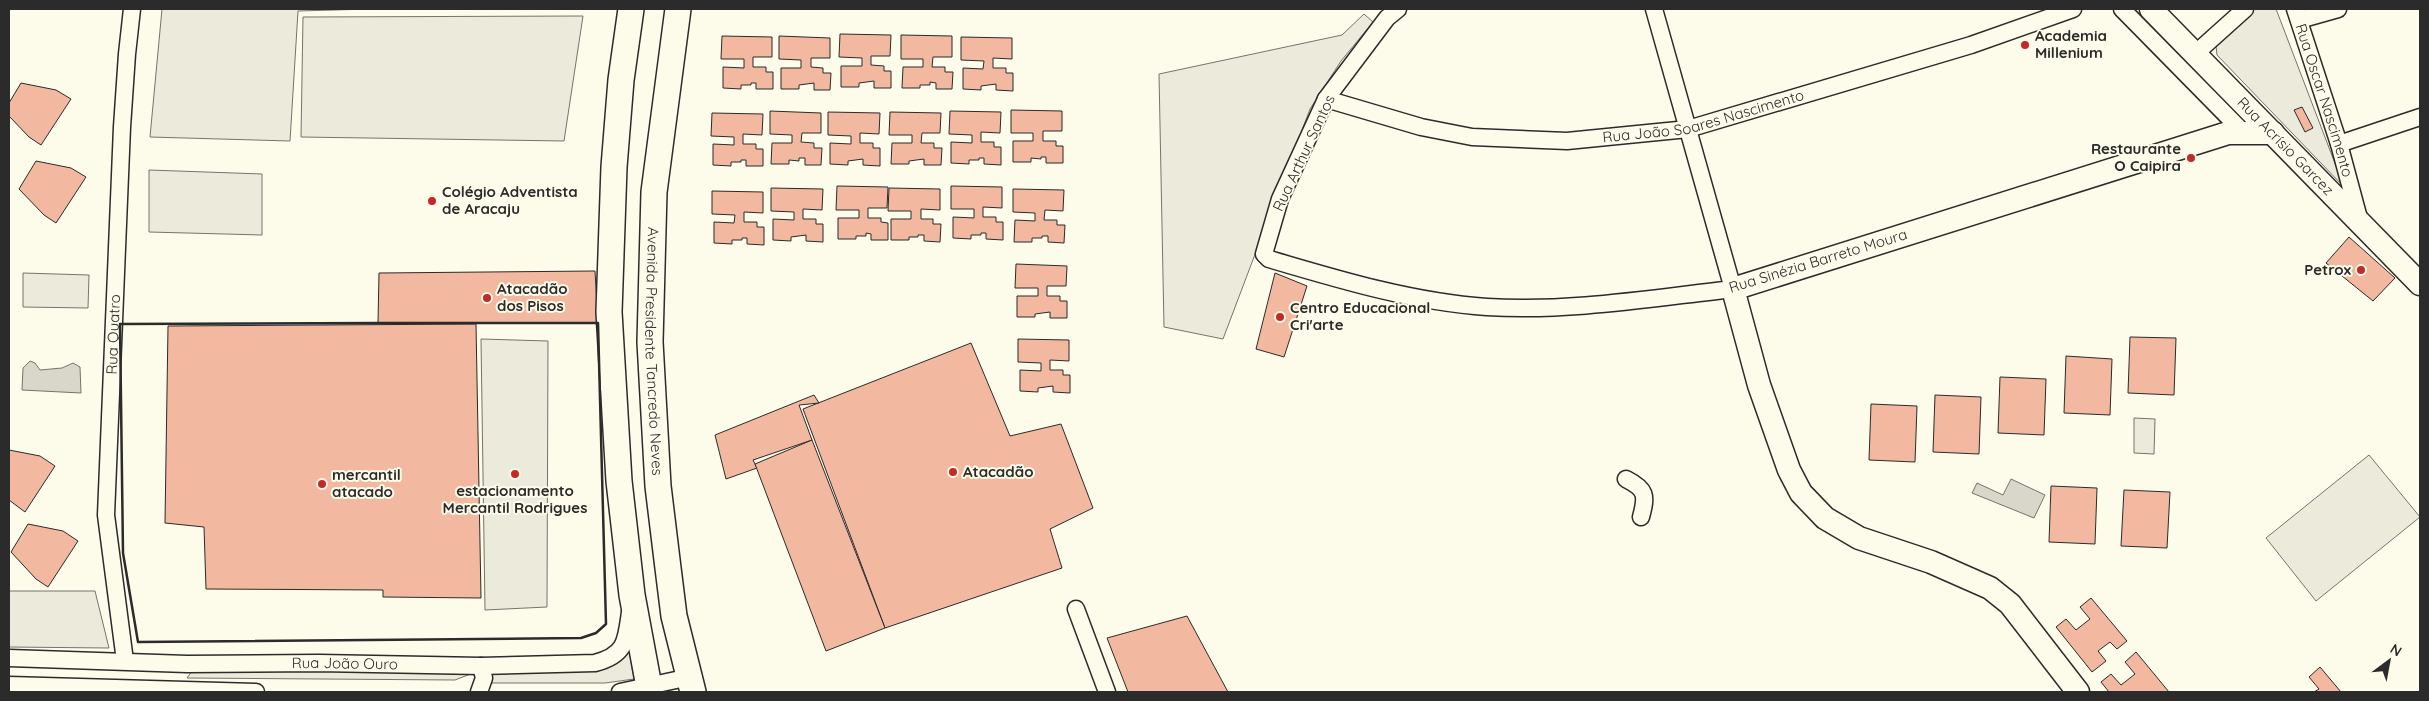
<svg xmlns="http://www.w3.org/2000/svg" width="2429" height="701" viewBox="0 0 2429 701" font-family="Quicksand,sans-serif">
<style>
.green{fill:#ecebdb;stroke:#74746e}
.parking{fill:#eceadb;stroke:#74746e}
.water{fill:#d8d7c9;stroke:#74746e}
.building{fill:#f2b8a0;stroke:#2b2b2b}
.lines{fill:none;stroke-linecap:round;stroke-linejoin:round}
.street-casing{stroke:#2b2b2b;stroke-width:19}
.secondary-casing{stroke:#2b2b2b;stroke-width:25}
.primary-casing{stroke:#2b2b2b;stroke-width:28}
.street{stroke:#fdfbea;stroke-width:16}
.secondary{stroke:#fdfbea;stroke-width:22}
.primary{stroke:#fdfbea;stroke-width:25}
.wall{stroke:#2b2b2b;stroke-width:2.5}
.poi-dot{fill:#c62828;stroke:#fdfbea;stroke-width:2}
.labels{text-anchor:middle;stroke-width:4;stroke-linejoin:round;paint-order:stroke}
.poi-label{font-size:15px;font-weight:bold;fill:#2b2b2b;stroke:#fdfbea;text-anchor:start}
.street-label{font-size:15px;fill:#2b2b2b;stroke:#fdfbea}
</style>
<rect width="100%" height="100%" fill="#fdfbea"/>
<!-- green -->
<g class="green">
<polygon points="162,9 370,9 298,11 290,141 150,137"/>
<polygon points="2252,9 2276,9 2344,187 2217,55 2216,46 2218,40"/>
<polygon points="1364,14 1373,22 1341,61 1310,109 1223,339 1164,327 1159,74 1342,35"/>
<polygon points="149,170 262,174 262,235 149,232"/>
<polygon points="23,273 89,275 88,308 23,307"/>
<polygon points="2134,418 2155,419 2154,454 2134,453"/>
<polygon points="2369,455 2420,517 2316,601 2266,538"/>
<polygon points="629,650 634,679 605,683 487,683 487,667 605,669"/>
<polygon points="195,667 473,673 455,680 187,678"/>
</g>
<!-- parking -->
<g class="parking">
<polygon points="583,16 564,141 301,137 303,17"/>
<polygon points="481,339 548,341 547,607 485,610"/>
<polygon points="9,591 95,591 109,648 9,647"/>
</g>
<!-- water -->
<g class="water">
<polygon points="30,361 35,363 40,370 62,368 73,363 80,367 81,393 22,390 23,368"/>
<polygon points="2011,479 2045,495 2034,518 1972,493 1977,483 2003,495"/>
</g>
<!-- building -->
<g class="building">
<polygon points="840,34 891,35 890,56 871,56 871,65 884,66 884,71 891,71 891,88 874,88 874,81 859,83 859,87 841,87 841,66 862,66 862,58 839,57"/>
<polygon points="901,35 952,36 952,57 933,57 932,67 945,67 945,72 953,72 952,89 936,89 936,83 930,82 930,85 920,85 920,88 902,88 903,67 923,67 923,59 901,59"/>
<polygon points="722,36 772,37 772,57 753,57 753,67 766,67 766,72 773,72 773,89 756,89 756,83 751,83 751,85 741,85 741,89 723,88 723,67 744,68 744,59 721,59"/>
<polygon points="779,36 830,38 830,58 811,58 811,67 823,68 823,73 831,73 830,90 814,90 814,83 799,85 799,89 781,89 781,68 801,68 801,60 779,59"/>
<polygon points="961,37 1012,38 1012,59 993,58 993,68 1006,68 1006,73 1013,73 1013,91 996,90 996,84 981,86 981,90 963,89 963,68 983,69 984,61 961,60"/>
<polygon points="21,83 56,90 71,99 41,145 29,137 9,116 9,103"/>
<polygon points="2302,107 2313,128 2305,132 2294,110"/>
<polygon points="1011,110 1062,111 1062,131 1043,131 1043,141 1056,141 1056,146 1063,146 1063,163 1046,163 1046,157 1041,157 1041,159 1031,158 1031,162 1013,162 1013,141 1033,141 1033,133 1011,133"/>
<polygon points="770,111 821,113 821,133 802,133 801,142 814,143 814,148 822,148 821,165 805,165 805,158 799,158 799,161 789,160 789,164 771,164 772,143 792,143 792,135 770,134"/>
<polygon points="950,111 1001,112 1000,133 981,132 981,142 994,142 994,147 1001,147 1001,165 984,164 984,158 979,158 979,160 969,160 969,164 951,163 951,142 972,143 972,135 949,134"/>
<polygon points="828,112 880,113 879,134 860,133 860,143 873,143 873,148 880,148 880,166 863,165 863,159 848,161 848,165 830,164 830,143 851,144 851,136 828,135"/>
<polygon points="890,112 941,113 940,133 922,133 921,143 934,143 934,148 942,148 941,165 924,165 924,159 909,161 909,164 891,164 892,143 912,143 912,135 889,135"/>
<polygon points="712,113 763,114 762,135 743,134 743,144 756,144 756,149 763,149 763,166 746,166 746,160 741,160 741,162 731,162 731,166 713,165 713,144 734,145 734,137 711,136"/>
<polygon points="36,161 71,168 86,177 56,223 44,215 19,189"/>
<polygon points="837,186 888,187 887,208 868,208 868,218 881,218 881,222 888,223 888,240 871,240 871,234 866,233 866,236 856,236 856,239 838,239 838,218 859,218 859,210 836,210"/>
<polygon points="951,186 1002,187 1002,208 983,207 983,217 996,217 996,222 1003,222 1003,240 986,239 986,233 981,233 981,235 971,235 971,239 953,238 953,217 974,218 974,209 951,209"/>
<polygon points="771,188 823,189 822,210 803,209 803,219 816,219 816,224 823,224 823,242 806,241 806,235 791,237 791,241 773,240 773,219 794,220 794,212 771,211"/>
<polygon points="889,188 940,189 940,210 921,209 921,219 933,219 933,224 941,224 940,242 924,241 924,235 918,235 918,237 909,237 909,240 891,240 891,219 911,219 911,211 888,211"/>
<polygon points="1013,189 1064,190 1063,211 1045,210 1044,220 1057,220 1057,225 1065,225 1064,243 1048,242 1048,236 1042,236 1042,238 1032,238 1032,242 1014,242 1015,220 1035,221 1035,213 1013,212"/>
<polygon points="712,191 763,192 763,213 744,212 744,222 757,222 757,227 764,227 764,245 747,244 747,238 742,238 742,240 732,240 732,244 714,243 714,222 734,223 735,215 712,214"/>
<polygon points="2349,237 2395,278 2373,301 2326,263"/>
<polygon points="1016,264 1067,266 1066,286 1047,286 1047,296 1060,296 1060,301 1067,301 1067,318 1050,318 1050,312 1035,314 1035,317 1017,317 1017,296 1038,296 1038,288 1015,288"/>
<polygon points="595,271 598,323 378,323 379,273"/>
<polygon points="1275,273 1307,286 1284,357 1256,349"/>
<polygon points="476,324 481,598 383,597 383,590 206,589 204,527 165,523 168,326"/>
<polygon points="2130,337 2176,338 2174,395 2128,393"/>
<polygon points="1018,339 1069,340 1069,361 1050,360 1050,370 1063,370 1063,375 1070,375 1070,393 1053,392 1053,386 1038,388 1038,392 1020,391 1020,370 1041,371 1041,363 1018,362"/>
<polygon points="971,343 1010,436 1061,424 1093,508 1050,529 1062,568 885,628 803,409"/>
<polygon points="2066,356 2112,359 2110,415 2064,413"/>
<polygon points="2000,377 2046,379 2044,435 1998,433"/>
<polygon points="814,395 819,403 799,405 812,440 753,460 757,468 726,479 715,435"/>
<polygon points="1935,395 1981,397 1979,454 1933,452"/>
<polygon points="1871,404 1917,406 1915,462 1869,460"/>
<polygon points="812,440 885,628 826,651 755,464"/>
<polygon points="9,450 40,456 55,466 25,512 9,500"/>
<polygon points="2051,486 2097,488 2095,544 2049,542"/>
<polygon points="2124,490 2170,492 2167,548 2121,546"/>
<polygon points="28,524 63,531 78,541 48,587 36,579 11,552"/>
<polygon points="2091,598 2127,641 2117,649 2110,642 2098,651 2106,661 2092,672 2056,627 2066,619 2076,630 2090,619 2080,607"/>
<polygon points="1187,616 1228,692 1128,692 1107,638"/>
<polygon points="2136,652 2169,692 2109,692 2101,682 2111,674 2121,685 2135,674 2125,662"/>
<polygon points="2320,667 2341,692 2314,692 2319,689 2309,677"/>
</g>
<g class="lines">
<defs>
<g id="street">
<path d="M 1398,9 L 1387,18 L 1326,99 L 1280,199 L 1264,254 L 1269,259 C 1340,280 1413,302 1487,307 C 1570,312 1652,298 1733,289 L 1654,9"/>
<polyline points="2122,9 2244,133"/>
<path id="s1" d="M 2295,9 L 2339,144 L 2360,222"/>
<polyline points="2299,20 2338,9"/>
<polyline points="2196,53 2245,9"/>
<path id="s2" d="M 1326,99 L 1421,127 L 1472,137 L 1567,141 L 1688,129 L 1971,45 L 2073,9"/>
<polyline points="2339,144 2420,117"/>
<path d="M 1626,479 C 1646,489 1647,495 1641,517"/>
<polyline points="1076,609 1107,692"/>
<path id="s3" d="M 9,658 L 187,664 L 319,663 L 481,666 L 595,663 C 626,655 626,641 630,612"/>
<path id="s4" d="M 125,661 L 106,515 L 122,127 L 127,54 L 132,9"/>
<polyline points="9,685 256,692"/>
<polyline points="479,692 484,678 481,666"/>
<polyline points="620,692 690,677"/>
</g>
<g id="secondary">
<path id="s5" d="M 2151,9 L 2420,284"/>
<polyline points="2078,692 2010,604 1990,588 1931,562 1859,538 1825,518 1801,493 1789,470 1759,385 1733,289 2228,133 2273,133"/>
</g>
<g id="primary">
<polyline points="631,9 621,80 614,167 609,312 619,481 632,595 650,692"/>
<path id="s6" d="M 678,9 L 654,192 L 650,342 L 658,486 L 668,568 L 674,616 L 693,692"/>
</g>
</defs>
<!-- street casing -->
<use href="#street" class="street-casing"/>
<!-- secondary casing -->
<use href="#secondary" class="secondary-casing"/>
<!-- primary casing -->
<use href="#primary" class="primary-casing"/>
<!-- street -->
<use href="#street" class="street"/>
<!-- secondary -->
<use href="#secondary" class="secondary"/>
<!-- primary -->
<use href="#primary" class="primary"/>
<!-- wall -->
<polygon class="wall" points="378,323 598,323 606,624 596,633 581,638 138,642 123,553 120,324"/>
</g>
<!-- markers -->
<g class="poi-dot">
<circle cx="2025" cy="45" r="5"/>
<circle cx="2191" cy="158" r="5"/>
<circle cx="432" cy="201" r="5"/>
<circle cx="2361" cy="270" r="5"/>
<circle cx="487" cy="298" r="5"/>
<circle cx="1280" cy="317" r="5"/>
<circle cx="953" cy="472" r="5"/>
<circle cx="515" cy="474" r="5"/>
<circle cx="322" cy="484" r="5"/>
</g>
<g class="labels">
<!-- poi labels -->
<g class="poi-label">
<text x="2035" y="41">Academia<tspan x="2035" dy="17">Millenium</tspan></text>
<text x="2181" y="154" text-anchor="end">Restaurante<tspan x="2181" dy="17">O Caipira</tspan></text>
<text x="442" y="197">Colégio Adventista<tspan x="442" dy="17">de Aracaju</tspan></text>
<text x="2351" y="275" text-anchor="end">Petrox</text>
<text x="497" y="294">Atacadão<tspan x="497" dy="17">dos Pisos</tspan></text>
<text x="1290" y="313">Centro Educacional<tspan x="1290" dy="17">Cri'arte</tspan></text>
<text x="963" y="477">Atacadão</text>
<text x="332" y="480">mercantil<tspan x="332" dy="17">atacado</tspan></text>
<text x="515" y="496" text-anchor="middle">estacionamento<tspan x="515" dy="17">Mercantil Rodrigues</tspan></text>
</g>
<!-- street labels -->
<g class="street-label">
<text dy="5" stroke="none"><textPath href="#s1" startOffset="96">Rua Oscar Nascimento</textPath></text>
<text dy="5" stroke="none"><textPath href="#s2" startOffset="385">Rua João Soares Nascimento</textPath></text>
<text dy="5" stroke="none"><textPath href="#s5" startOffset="192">Rua Acrísio Garcez</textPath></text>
<text transform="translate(1304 153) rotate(-65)" y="5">Rua Arthur Santos</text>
<text transform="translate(1818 261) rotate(-17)" y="5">Rua Sinézia Barreto Moura</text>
<text dy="5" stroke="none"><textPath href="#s4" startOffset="328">Rua Quatro</textPath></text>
<text dy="5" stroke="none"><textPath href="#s6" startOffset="344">Avenida Presidente Tancredo Neves</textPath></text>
<text dy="5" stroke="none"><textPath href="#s3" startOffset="336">Rua João Ouro</textPath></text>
</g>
</g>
<!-- border -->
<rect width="2429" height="701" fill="none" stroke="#2b2b2b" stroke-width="20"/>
<!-- north arrow -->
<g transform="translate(2389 661) rotate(32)" stroke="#fdfbea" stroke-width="4" paint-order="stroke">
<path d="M0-4L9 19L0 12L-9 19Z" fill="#2b2b2b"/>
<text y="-8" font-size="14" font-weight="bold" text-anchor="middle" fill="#2b2b2b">N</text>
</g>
</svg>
